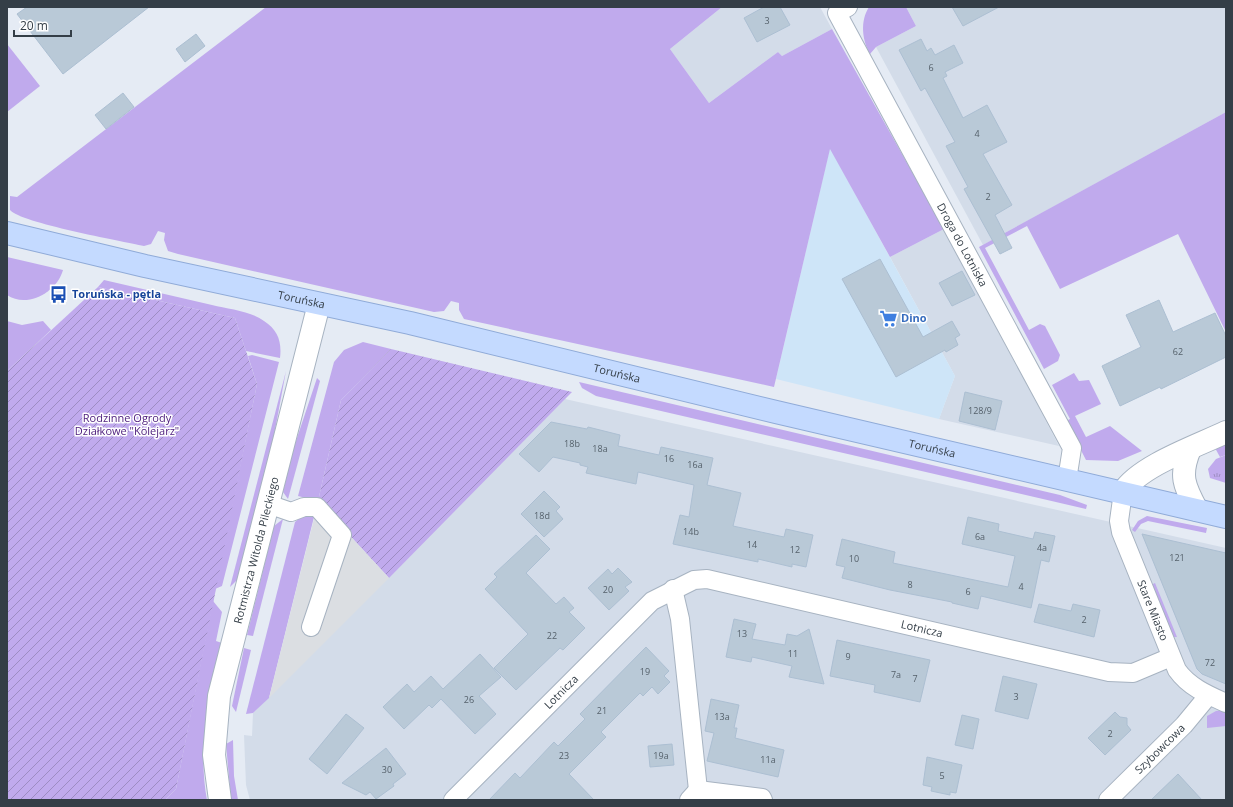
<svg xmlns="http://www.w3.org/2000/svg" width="1233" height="807" viewBox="0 0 1233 807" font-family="'Open Sans',sans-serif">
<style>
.residential{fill:#d3dce9}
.commercial{fill:#cee5f8}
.grass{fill:#c0aaed}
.park{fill:url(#park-tufts)}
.garden{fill:url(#garden-furrows)}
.parking{fill:#dbdee2}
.building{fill:#b9c9d7;stroke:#acbfd2}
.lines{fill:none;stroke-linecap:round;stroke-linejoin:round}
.minor-casing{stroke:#a7b3c1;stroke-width:20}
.tertiary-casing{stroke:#a7b3c1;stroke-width:24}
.secondary-casing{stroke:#90abd8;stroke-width:24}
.minor{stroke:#fff;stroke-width:18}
.tertiary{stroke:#fff;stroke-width:22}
.secondary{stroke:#c4daff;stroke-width:22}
.labels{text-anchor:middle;stroke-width:3;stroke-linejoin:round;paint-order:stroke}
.number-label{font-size:9px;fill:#55616b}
.street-label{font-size:11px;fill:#343e47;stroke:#fff}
.transit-label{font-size:11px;font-weight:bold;fill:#164399;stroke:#fff;text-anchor:start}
.shop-label{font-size:11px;font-weight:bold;fill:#366cbe;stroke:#fff;text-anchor:start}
.park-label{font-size:11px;fill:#50217f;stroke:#fff}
</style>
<defs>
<pattern id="park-tufts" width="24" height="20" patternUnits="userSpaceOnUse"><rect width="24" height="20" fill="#c0aaed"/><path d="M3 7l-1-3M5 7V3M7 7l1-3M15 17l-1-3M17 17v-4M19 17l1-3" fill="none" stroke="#9d8cc2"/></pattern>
<pattern id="garden-furrows" width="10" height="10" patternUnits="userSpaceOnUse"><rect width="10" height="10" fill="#c0aaed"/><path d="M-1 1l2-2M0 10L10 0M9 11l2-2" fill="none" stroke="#9d8cc2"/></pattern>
</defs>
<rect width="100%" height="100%" fill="#e5ebf4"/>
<!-- residential -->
<g class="residential">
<polygon points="722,7 820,7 832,29 782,56 778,52 709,103 670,49"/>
<polygon points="906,7 1226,7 1226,112 983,245 876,47 916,26"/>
<polygon points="944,229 1059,446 939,419 955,376 890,257"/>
<polygon points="565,399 1226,548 1226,800 250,800 246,785 244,735 252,736 253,713"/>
</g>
<!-- commercial -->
<polygon class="commercial" points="830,148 955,376 939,419 776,379"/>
<!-- grass -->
<g class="grass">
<path d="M 266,7 L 722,7 L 670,49 L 709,103 L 778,52 L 782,56 L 832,29 L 944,229 L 890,257 L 830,149 L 774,387 L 464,319 L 459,310 L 459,303 L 451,301 L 444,311 L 434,312 L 178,254 L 168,251 L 164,240 L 165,233 L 158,231 L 151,244 L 144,246 C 121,241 21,223 10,210 L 10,196 L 17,197 Z"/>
<path d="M 869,7 L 906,7 L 916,26 L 876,47 L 870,54 C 862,40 860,21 869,7 Z"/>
<polygon points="7,44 40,86 7,112"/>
<polygon points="1226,112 1226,332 1178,234 1060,289 1027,226 985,248 1029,330 1040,324 1045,326 1060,355 1058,361 1044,369 979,247"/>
<path d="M 7,257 L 63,270 C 57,292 27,309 7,295 Z"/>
<path d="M 104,280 C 140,288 176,297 212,305 C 228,309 251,311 264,321 C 278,330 282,342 280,358 L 246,351 L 235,318 L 98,287 Z"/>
<polygon points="7,321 22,325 43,321 51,330 7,371"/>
<polygon points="363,342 391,349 341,400 318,501 298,496 334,362 344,350"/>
<polygon points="252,355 279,362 222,586 215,589 257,384 248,356"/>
<polygon points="286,371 272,446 238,579 230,587"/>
<polygon points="1074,373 1079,381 1089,380 1101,404 1075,416 1086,437 1110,426 1142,451 1118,461 1086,460 1066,421 1070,419 1052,385"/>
<polygon points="317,378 320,381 288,499 283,492 293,450"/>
<polygon points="579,382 1060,495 1087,505 1086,509 596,396 582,388"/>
<polygon points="1226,443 1226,455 1220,457 1215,448"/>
<polygon points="315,513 269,698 253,713 246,714 295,522 302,516"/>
<polygon points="1147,516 1207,528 1206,533 1148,521 1141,524 1135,532 1132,530 1138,521"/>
<polygon points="283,519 253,636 247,635 274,526"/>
<polygon points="1155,583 1177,637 1173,637 1151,585"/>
<path d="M 213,601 L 222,612 L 216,641 L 222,643 C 210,695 197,746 207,800 L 165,800 L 176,789 Z"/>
<polygon points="244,648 251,650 236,712 232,706"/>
<polygon points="1224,710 1226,711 1226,726 1207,728 1207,716 1216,711"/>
<polygon points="233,740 234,776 238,800 231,800 226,744"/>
</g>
<!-- park -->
<polygon class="park" points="1226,455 1226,483 1210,478 1208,469 1216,459"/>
<!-- garden -->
<g class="garden">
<polygon points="98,287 235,318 257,384 176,789 165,800 7,800 7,371"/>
<polygon points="391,349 572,392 389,578 318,501 341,400"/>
</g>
<!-- parking -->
<polygon class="parking" points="318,501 389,578 269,698 317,507"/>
<!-- building -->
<g class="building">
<polygon points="27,7 149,7 63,74 17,14"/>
<polygon points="764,7 780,7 790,25 757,42 744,18"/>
<polygon points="952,7 999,7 963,26"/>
<polygon points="196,34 205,46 185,62 176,49"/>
<polygon points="921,39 927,51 931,48 935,55 954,45 963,63 945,72 947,76 943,78 963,118 987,105 1007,142 983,154 1012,205 995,215 1012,248 1000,254 964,189 968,187 946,146 955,142 925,88 921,91 899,50"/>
<polygon points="123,93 134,107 106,129 95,115"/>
<polygon points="880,259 923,337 952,321 960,335 955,338 958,345 946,352 945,350 896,377 842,279"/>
<polygon points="962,271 975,295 952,306 939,283"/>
<polygon points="1159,300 1173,332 1215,313 1226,336 1226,357 1161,389 1160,387 1120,406 1102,366 1141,347 1126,315"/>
<polygon points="965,392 1002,401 995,430 959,421"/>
<polygon points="551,422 587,429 588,427 620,435 618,446 659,455 661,447 713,458 707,485 741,493 733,526 784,537 786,529 813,535 806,567 792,564 792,567 758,559 758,562 673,544 680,515 689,517 694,485 638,472 636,484 586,473 588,467 580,465 580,463 553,457 539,472 519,454"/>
<polygon points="544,491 560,507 556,511 563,519 544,537 521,514"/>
<polygon points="968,517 999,524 998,531 1033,539 1035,532 1055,536 1049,562 1041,560 1031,608 981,596 978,609 952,603 952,602 890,590 842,578 845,567 836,565 842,539 895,552 893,563 1008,587 1015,556 962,544"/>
<polygon points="1142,534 1226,553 1226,684 1202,674 1197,669"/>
<polygon points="536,535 550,549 526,573 556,604 564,597 574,608 569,612 585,628 563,650 560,648 516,690 494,668 528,634 485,589 497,577 494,574"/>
<polygon points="618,568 632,582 625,587 629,591 609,610 588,588 608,569 612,574"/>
<polygon points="1039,604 1071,611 1073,604 1100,610 1094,637 1034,622"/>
<polygon points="734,619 756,624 752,639 785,645 787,634 797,636 809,629 824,684 789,677 792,666 752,657 751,662 726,657"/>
<polygon points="837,640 930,660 920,702 874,692 875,685 830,676"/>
<polygon points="646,647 669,671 664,676 670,682 658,694 652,687 643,696 640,693 601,732 606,737 569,774 594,800 489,800 515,773 520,778 554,742 558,746 585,719 580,714"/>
<polygon points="480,654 501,677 479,696 496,714 475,734 441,699 432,708 429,705 404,729 383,707 407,684 414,692 431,676 443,689"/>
<polygon points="1003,676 1037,684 1028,719 995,711"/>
<polygon points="711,699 739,705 734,728 737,728 735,738 784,750 778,777 707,761 714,733 705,731"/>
<polygon points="1115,712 1120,717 1127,718 1127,725 1131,730 1105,755 1088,738"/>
<polygon points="346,714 364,728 327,774 309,759"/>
<polygon points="962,715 979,719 973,749 955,745"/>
<polygon points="672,744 674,765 650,767 648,746"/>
<polygon points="386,748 406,774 393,784 394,786 376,799 370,792 366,795 342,783"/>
<polygon points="927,757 962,765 956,793 950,792 950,795 931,791 932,787 923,785"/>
<polygon points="1178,774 1202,800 1151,800"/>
</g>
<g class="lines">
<defs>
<g id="minor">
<path id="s1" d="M 848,7 L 837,13 L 1072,448 L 1067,480"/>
<path id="s2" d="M 1123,492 L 1119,521 L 1121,532 L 1177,670 C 1189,687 1208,695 1226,703"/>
<polyline points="268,504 291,512 304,507 317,507 342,535 311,627"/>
<polyline points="673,589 680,619 698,790"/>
<path id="s3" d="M 453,800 L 652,601 L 694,580 L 707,579 L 1109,672 L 1133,673 L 1171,657"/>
<polyline points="689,800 698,790 762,798 763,800"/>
<path id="s4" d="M 1108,800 L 1184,725 L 1208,696"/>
</g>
<g id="tertiary">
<path d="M 1190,449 C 1179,475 1184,486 1197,510"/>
<path d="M 1123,492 C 1139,466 1197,446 1226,432"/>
<path id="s5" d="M 220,800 L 214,755 L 219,696 L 319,304"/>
</g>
<g id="secondary">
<path id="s6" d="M 7,233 L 145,266 L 410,323 L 776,412 L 1226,517"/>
</g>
</defs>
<!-- minor casing -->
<use href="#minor" class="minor-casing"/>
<!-- tertiary casing -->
<use href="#tertiary" class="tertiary-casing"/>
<!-- secondary casing -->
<use href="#secondary" class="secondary-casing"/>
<!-- minor -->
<use href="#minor" class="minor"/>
<!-- tertiary -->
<use href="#tertiary" class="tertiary"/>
<!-- secondary -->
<use href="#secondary" class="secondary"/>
</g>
<!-- icons -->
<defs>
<symbol id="bus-bare" viewBox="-9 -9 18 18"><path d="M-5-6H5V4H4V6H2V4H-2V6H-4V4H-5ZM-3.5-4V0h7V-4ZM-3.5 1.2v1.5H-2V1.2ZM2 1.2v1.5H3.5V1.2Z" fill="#1a4fb4" stroke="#fff" stroke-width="2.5" paint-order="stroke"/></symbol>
<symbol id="supermarket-bare" viewBox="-9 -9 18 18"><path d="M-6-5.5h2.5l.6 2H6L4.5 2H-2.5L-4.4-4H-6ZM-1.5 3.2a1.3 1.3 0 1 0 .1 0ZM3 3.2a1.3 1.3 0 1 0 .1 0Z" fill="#3f7fe0" stroke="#fff" stroke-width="2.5" paint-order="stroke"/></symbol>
</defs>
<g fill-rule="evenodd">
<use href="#bus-bare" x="46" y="282" width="25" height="25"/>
<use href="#supermarket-bare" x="876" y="306" width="25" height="25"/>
</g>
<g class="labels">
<!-- number labels -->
<g class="number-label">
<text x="767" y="24">3</text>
<text x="931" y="71">6</text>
<text x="977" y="137">4</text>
<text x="988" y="200">2</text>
<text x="1178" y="355">62</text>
<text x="980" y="414">128/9</text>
<text x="572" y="447">18b</text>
<text x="600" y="452">18a</text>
<text x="669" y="462">16</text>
<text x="695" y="468">16a</text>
<text x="542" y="519">18d</text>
<text x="691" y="535">14b</text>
<text x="980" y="540">6a</text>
<text x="752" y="548">14</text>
<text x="1042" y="551">4a</text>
<text x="795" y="553">12</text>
<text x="1177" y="561">121</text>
<text x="854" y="562">10</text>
<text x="910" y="588">8</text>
<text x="1021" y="590">4</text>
<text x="608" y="593">20</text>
<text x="968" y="595">6</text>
<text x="1084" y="623">2</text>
<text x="742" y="637">13</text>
<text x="552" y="639">22</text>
<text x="793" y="657">11</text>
<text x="848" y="660">9</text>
<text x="1210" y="666">72</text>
<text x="645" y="675">19</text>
<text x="896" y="678">7a</text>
<text x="915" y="682">7</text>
<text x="1016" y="700">3</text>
<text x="469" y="703">26</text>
<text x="602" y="714">21</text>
<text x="722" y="720">13a</text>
<text x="1110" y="737">2</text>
<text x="564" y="759">23</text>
<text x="661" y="759">19a</text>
<text x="768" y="763">11a</text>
<text x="387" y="773">30</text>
<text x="942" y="779">5</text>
</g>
<!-- street labels -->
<g class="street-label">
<text dy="4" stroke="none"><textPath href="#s1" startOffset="276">Droga do Lotniska</textPath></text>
<text dy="4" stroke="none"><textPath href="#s6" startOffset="302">Toruńska</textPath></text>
<text dy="4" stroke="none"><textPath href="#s6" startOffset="626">Toruńska</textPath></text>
<text dy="4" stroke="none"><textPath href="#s6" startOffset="950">Toruńska</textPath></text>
<text dy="4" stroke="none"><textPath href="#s5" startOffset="255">Rotmistrza Witolda Pileckiego</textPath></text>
<text dy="4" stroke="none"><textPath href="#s2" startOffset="125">Stare Miasto</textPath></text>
<text dy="4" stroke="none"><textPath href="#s3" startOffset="562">Lotnicza</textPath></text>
<text dy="4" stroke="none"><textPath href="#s3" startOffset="153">Lotnicza</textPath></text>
<text dy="4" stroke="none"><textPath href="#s4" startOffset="73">Szybowcowa</textPath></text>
</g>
<!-- transit labels -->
<g class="transit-label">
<text x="72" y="298">Toruńska - pętla</text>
</g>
<!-- shop labels -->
<g class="shop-label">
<text x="901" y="322">Dino</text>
</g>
<!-- park labels -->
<g class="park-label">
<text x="127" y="422">Rodzinne Ogrody<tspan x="127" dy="13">Działkowe "Kolejarz"</tspan></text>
</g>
</g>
<!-- border -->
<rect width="1233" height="807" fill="none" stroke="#343e47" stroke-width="16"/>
<!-- scale -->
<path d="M14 30v6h57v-6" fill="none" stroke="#343e47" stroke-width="2"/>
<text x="20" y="30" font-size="12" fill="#343e47" stroke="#ffffff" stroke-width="3" paint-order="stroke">20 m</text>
</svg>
